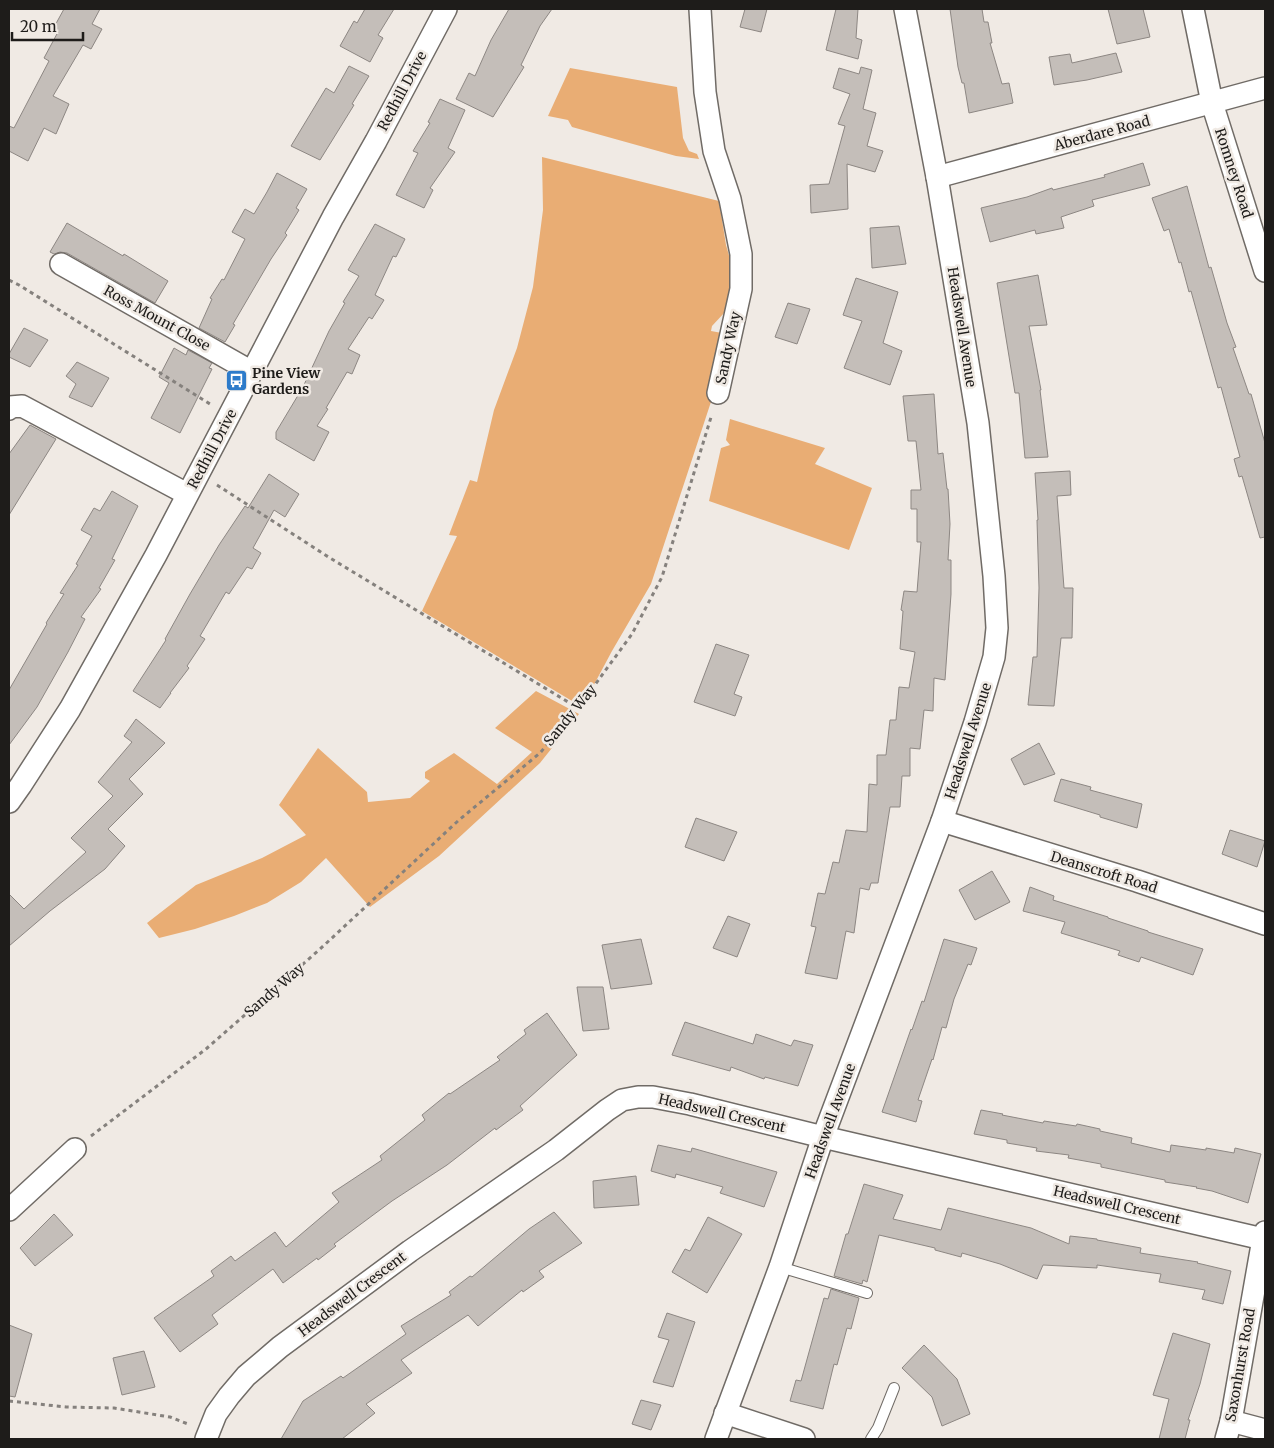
<svg xmlns="http://www.w3.org/2000/svg" width="1274" height="1448" viewBox="0 0 1274 1448" font-family="Merriweather,serif">
<style>
.forest{fill:#e9ad74}
.building{fill:#c4beb9;stroke:#8d8783}
.lines{fill:none;stroke-linecap:round;stroke-linejoin:round}
.lane-casing{stroke:#706b66;stroke-width:12}
.street-casing{stroke:#706b66;stroke-width:24}
.path{stroke:#85817d;stroke-width:3;stroke-dasharray:4 4;stroke-linecap:butt}
.lane{stroke:#fff;stroke-width:10}
.street{stroke:#fff;stroke-width:21}
.labels{text-anchor:middle;stroke-width:5;stroke-linejoin:round;paint-order:stroke}
.street-label{font-size:14px;fill:#1e1c1a;stroke:#f0eae4}
.poi-label{font-size:14px;font-weight:bold;fill:#1e1c1a;stroke:#f0eae4;text-anchor:start}
</style>
<rect width="100%" height="100%" fill="#f0eae4"/>
<!-- forest -->
<g class="forest">
<polygon points="570,68 677,87 683,138 689,151 697,154 699,159 676,156 572,127 568,120 548,116"/>
<polygon points="542,157 719,201 726,245 732,266 731,301 725,312 712,326 711,331 733,335 651,584 612,651 582,707 422,611 457,536 449,535 470,480 477,482 494,410 517,348 533,287 543,210"/>
<polygon points="730,419 825,448 815,464 872,488 849,550 709,501 721,448 730,445 726,440"/>
<polygon points="536,691 579,714 540,763 439,856 370,907 326,858 301,882 267,903 234,916 195,929 159,938 147,923 196,885 262,858 306,835 279,805 318,748 367,792 368,802 410,798 430,781 425,778 425,772 454,753 497,784 532,752 495,728"/>
</g>
<!-- building -->
<g class="building">
<polygon points="64,9 100,9 92,24 102,29 91,49 83,45 53,96 69,104 56,134 44,128 28,161 9,151 9,126 14,128 49,61 44,58 58,32 53,29"/>
<polygon points="365,9 394,9 378,35 383,38 370,62 340,46 354,21 357,23"/>
<polygon points="509,9 552,9 540,26 521,65 524,67 493,117 456,99 469,73 475,76 491,40"/>
<polygon points="745,9 767,9 761,32 740,27"/>
<polygon points="836,9 858,9 856,38 862,40 858,59 826,50"/>
<polygon points="950,9 982,9 984,22 988,22 992,43 990,43 1002,84 1009,83 1013,103 969,113 964,83 962,83 958,67"/>
<polygon points="1108,9 1143,9 1150,37 1117,44"/>
<polygon points="1116,53 1122,72 1087,80 1054,85 1049,57 1070,54 1072,63"/>
<polygon points="349,66 369,76 352,104 354,105 320,160 291,146 326,88 334,93"/>
<polygon points="861,67 872,70 863,109 876,113 867,146 883,151 875,172 847,164 848,209 811,213 810,185 829,184 845,126 838,124 850,94 833,88 839,68 859,74"/>
<polygon points="440,99 465,110 448,148 455,152 430,188 433,190 424,208 396,195 418,153 413,151 430,123 428,122"/>
<polygon points="1143,163 1150,185 1092,200 1094,206 1061,217 1064,228 1036,234 1035,230 990,242 981,208 1027,197 1052,188 1053,190 1105,177 1104,175"/>
<polygon points="277,173 307,189 296,208 299,210 285,233 287,235 271,259 233,324 235,325 225,342 199,328 212,299 210,298 222,279 224,280 245,239 232,232 245,209 254,214 267,192"/>
<polygon points="1187,186 1209,268 1211,267 1227,323 1236,347 1233,348 1249,394 1251,394 1265,443 1265,537 1260,538 1242,476 1239,477 1234,459 1240,457 1221,387 1218,388 1191,291 1189,292 1181,262 1179,263 1169,229 1164,231 1152,198"/>
<polygon points="67,223 123,256 124,254 168,281 155,303 67,253 60,252 54,254 50,252"/>
<polygon points="375,224 405,239 396,257 393,256 375,295 384,300 372,319 369,317 348,349 360,355 352,374 347,372 326,408 328,409 317,426 329,432 314,461 276,439 276,432 303,387 329,331 345,303 343,302 359,276 348,270"/>
<polygon points="899,226 906,264 872,268 870,228"/>
<polygon points="1038,275 1047,325 1029,326 1041,390 1040,390 1048,457 1025,458 1019,393 1015,393 997,283"/>
<polygon points="856,278 898,292 883,343 902,351 890,385 844,368 862,321 843,315"/>
<polygon points="788,303 810,309 797,344 775,337"/>
<polygon points="24,328 48,340 30,367 9,357 9,354"/>
<polygon points="174,348 186,355 188,350 212,363 209,368 212,369 180,433 151,418 169,383 159,377"/>
<polygon points="77,362 109,378 92,407 69,397 76,384 66,376"/>
<polygon points="934,394 938,454 943,453 947,489 948,489 950,524 948,560 951,560 951,594 945,680 934,678 933,711 924,710 920,749 910,748 910,776 902,776 900,807 890,807 878,883 871,883 869,890 860,888 854,933 846,931 837,979 805,973 816,927 811,926 818,893 825,894 833,862 839,863 846,830 867,832 869,784 877,785 877,755 886,755 890,720 896,720 899,687 909,688 915,652 900,649 903,611 901,610 904,591 917,592 921,542 917,542 917,509 911,509 911,490 921,490 916,441 908,441 903,396"/>
<polygon points="30,425 56,439 9,515 9,454"/>
<polygon points="1070,471 1071,495 1057,496 1064,588 1073,588 1072,638 1061,638 1054,706 1028,705 1033,657 1037,657 1039,588 1037,520 1038,520 1035,473"/>
<polygon points="269,474 299,494 285,517 274,510 253,548 261,553 252,569 247,567 229,594 226,592 200,636 205,639 187,666 189,668 170,693 171,693 160,708 133,691 166,640 165,639 190,594 219,545 245,506 248,508"/>
<polygon points="112,491 138,506 112,559 115,560 99,588 101,589 81,617 85,619 68,652 37,707 9,745 9,690 47,624 46,623 64,594 60,593 78,565 76,564 92,536 81,530 94,508 100,511"/>
<polygon points="716,644 749,655 734,694 742,697 735,716 694,702"/>
<polygon points="136,719 165,743 129,779 143,794 108,829 125,846 105,869 50,911 9,946 9,894 24,909 86,852 71,838 113,796 98,782 132,742 124,736"/>
<polygon points="1039,743 1055,774 1024,785 1011,759"/>
<polygon points="1061,779 1091,787 1090,790 1142,804 1137,828 1100,817 1100,815 1054,801"/>
<polygon points="696,818 737,832 724,861 685,847"/>
<polygon points="1230,830 1265,841 1257,867 1222,854"/>
<polygon points="992,871 1010,902 975,920 959,890"/>
<polygon points="1030,887 1054,896 1053,900 1108,917 1108,918 1148,931 1148,932 1203,949 1193,975 1141,957 1139,962 1118,955 1120,951 1061,933 1065,922 1023,911"/>
<polygon points="728,916 750,924 737,957 713,948"/>
<polygon points="641,939 652,984 611,989 602,945"/>
<polygon points="944,939 977,948 971,965 968,964 954,999 946,1028 942,1027 933,1060 932,1059 918,1100 922,1101 916,1122 882,1112 911,1029 912,1030 922,1001 924,1002"/>
<polygon points="577,987 603,987 609,1029 583,1031"/>
<polygon points="547,1013 577,1055 520,1106 523,1110 496,1130 495,1128 447,1165 392,1201 334,1244 336,1246 318,1260 317,1258 283,1283 273,1269 212,1315 218,1324 180,1352 154,1318 214,1276 211,1271 231,1256 235,1261 275,1232 286,1247 339,1202 332,1193 382,1160 380,1156 425,1120 422,1115 449,1093 450,1094 500,1060 497,1057 526,1034 524,1030"/>
<polygon points="685,1022 753,1044 756,1034 791,1046 794,1040 813,1045 798,1086 765,1077 764,1079 731,1067 730,1071 672,1055"/>
<polygon points="981,1110 1003,1114 1002,1115 1043,1123 1044,1121 1076,1126 1077,1124 1100,1129 1100,1131 1132,1138 1131,1143 1170,1152 1171,1145 1206,1150 1206,1148 1234,1153 1235,1148 1261,1154 1248,1203 1212,1191 1196,1188 1197,1187 1165,1182 1165,1180 1101,1167 1101,1164 1068,1158 1069,1155 1036,1151 1037,1148 1007,1143 1007,1140 974,1134"/>
<polygon points="658,1145 691,1152 692,1148 777,1172 764,1207 720,1193 723,1187 676,1174 675,1178 651,1171"/>
<polygon points="636,1176 639,1205 594,1208 593,1181"/>
<polygon points="864,1184 903,1195 893,1219 941,1230 948,1208 1031,1228 1069,1244 1070,1236 1097,1239 1097,1240 1141,1248 1140,1253 1198,1262 1197,1263 1231,1271 1223,1304 1202,1299 1205,1290 1159,1282 1161,1274 1097,1265 1097,1268 1043,1265 1037,1279 1000,1264 962,1253 961,1257 935,1250 935,1248 879,1235 867,1282 863,1280 862,1284 834,1276 846,1234 848,1234"/>
<polygon points="554,1212 582,1243 539,1271 544,1277 523,1292 522,1290 478,1326 468,1315 401,1360 412,1373 366,1404 375,1413 342,1439 281,1439 303,1401 341,1376 343,1378 406,1334 401,1326 451,1295 449,1292 470,1276 472,1277 529,1229"/>
<polygon points="54,1214 73,1235 35,1266 20,1248"/>
<polygon points="708,1217 742,1234 707,1293 672,1272 685,1249 690,1251"/>
<polygon points="831,1289 859,1298 851,1329 847,1328 837,1365 834,1364 823,1409 790,1401 796,1380 801,1381 824,1298 828,1299"/>
<polygon points="667,1313 695,1322 673,1387 653,1382 669,1340 658,1337"/>
<polygon points="9,1325 32,1334 15,1397 9,1396"/>
<polygon points="1173,1333 1210,1344 1200,1384 1188,1420 1190,1420 1185,1439 1159,1439 1169,1399 1153,1395"/>
<polygon points="924,1345 957,1379 970,1414 942,1426 932,1397 902,1368"/>
<polygon points="144,1351 155,1387 122,1395 113,1358"/>
<polygon points="641,1400 661,1405 651,1430 632,1424"/>
</g>
<g class="lines">
<defs>
<g id="lane">
<polyline points="780,1267 867,1293"/>
<polyline points="871,1439 878,1428 894,1388"/>
</g>
<g id="street">
<polyline points="700,9 705,92 714,151 730,199 741,254 741,289 718,393"/>
<polyline points="1193,9 1212,103 1265,271"/>
<polyline points="937,177 1265,88"/>
<polyline points="61,264 252,372"/>
<polyline points="9,409 10,407 22,406 187,494"/>
<polyline points="9,802 21,785 70,709 156,555 333,217 376,141 446,9"/>
<polyline points="942,821 1137,881 1265,924"/>
<polyline points="9,1210 75,1149"/>
<polyline points="725,1413 804,1439"/>
<polyline points="1231,1421 1265,1430"/>
<polyline points="206,1439 216,1414 229,1396 246,1376 280,1347 410,1251 556,1150 607,1110 622,1100 638,1097 653,1097 690,1104 823,1137 1263,1239"/>
<polyline points="716,1439 780,1267 823,1137 942,821 975,722 994,657 997,628 994,576 978,423 937,177 905,9"/>
<polyline points="1226,1439 1231,1421 1263,1239 1265,1232"/>
</g>
</defs>
<!-- lane casing -->
<use href="#lane" class="lane-casing"/>
<!-- street casing -->
<use href="#street" class="street-casing"/>
<!-- path -->
<g class="path">
<polyline points="9,280 19,285 210,404"/>
<polyline points="217,485 330,558 578,708"/>
<polyline points="91,1136 206,1049 319,950 459,820 540,753 578,708 632,634 662,577 712,414"/>
<polyline points="9,1401 66,1407 114,1408 170,1417 188,1424"/>
</g>
<!-- lane -->
<use href="#lane" class="lane"/>
<!-- street -->
<use href="#street" class="street"/>
</g>
<!-- icons -->
<defs>
<symbol id="bus-square" viewBox="-11 -11 22 22"><rect x="-9" y="-9" width="18" height="18" rx="4" fill="#2d7bca" stroke="#f0eae4"/><path d="M-5-6H5V4H4V6H2V4H-2V6H-4V4H-5ZM-3.5-4V0h7V-4ZM-3.5 1.2v1.5H-2V1.2ZM2 1.2v1.5H3.5V1.2Z" fill="#fff"/></symbol>
</defs>
<g fill-rule="evenodd">
<use href="#bus-square" x="224" y="368" width="25" height="25"/>
</g>
<g class="labels">
<!-- street labels -->
<g class="street-label">
<text transform="translate(402 91) rotate(-62)" y="5">Redhill Drive</text>
<text transform="translate(1102 133) rotate(-15)" y="5">Aberdare Road</text>
<text transform="translate(1234 173) rotate(72)" y="5">Romney Road</text>
<text transform="translate(157 318) rotate(29)" y="5">Ross Mount Close</text>
<text transform="translate(962 327) rotate(81)" y="5">Headswell Avenue</text>
<text transform="translate(728 348) rotate(-78)" y="5">Sandy Way</text>
<text transform="translate(212 449) rotate(-62)" y="5">Redhill Drive</text>
<text transform="translate(570 715) rotate(-51)" y="5">Sandy Way</text>
<text transform="translate(968 741) rotate(-72)" y="5">Headswell Avenue</text>
<text transform="translate(1104 872) rotate(17)" y="5">Deanscroft Road</text>
<text transform="translate(274 990) rotate(-41)" y="5">Sandy Way</text>
<text transform="translate(722 1113) rotate(13)" y="5">Headswell Crescent</text>
<text transform="translate(830 1121) rotate(-70)" y="5">Headswell Avenue</text>
<text transform="translate(1117 1205) rotate(13)" y="5">Headswell Crescent</text>
<text transform="translate(352 1294) rotate(-37)" y="5">Headswell Crescent</text>
<text transform="translate(1240 1365) rotate(-80)" y="5">Saxonhurst Road</text>
</g>
<!-- poi labels -->
<g class="poi-label">
<text x="252" y="378">Pine View<tspan x="252" dy="16">Gardens</tspan></text>
</g>
</g>
<!-- border -->
<rect width="1274" height="1448" fill="none" stroke="#1e1c1a" stroke-width="20"/>
<!-- scale -->
<path d="M12 32v8h71v-8" fill="none" stroke="#1e1c1a" stroke-width="2.5"/>
<text x="20" y="32" font-size="15" fill="#1e1c1a" stroke="#f0eae4" stroke-width="4" paint-order="stroke">20 m</text>
</svg>
